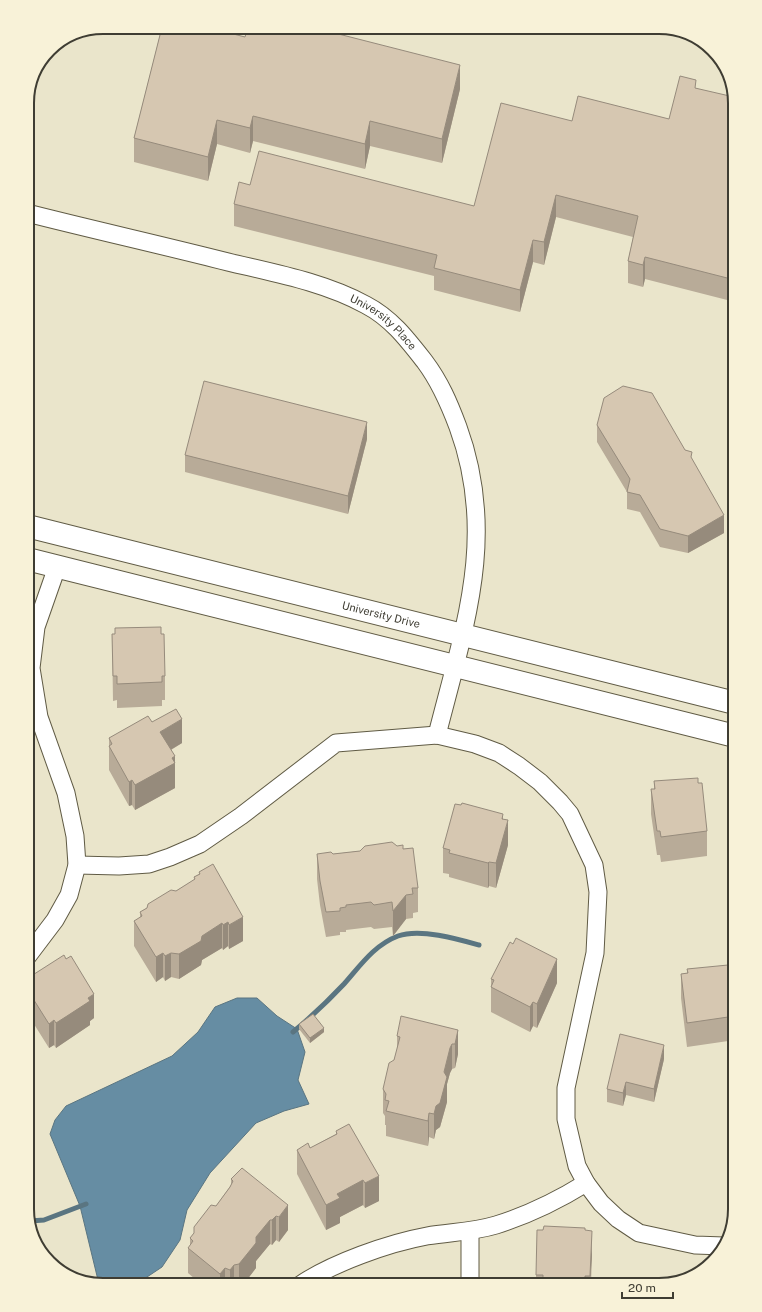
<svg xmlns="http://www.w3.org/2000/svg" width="762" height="1312" viewBox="0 0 762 1312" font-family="'Public Sans',sans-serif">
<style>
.water{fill:#668da3;stroke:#5a7581}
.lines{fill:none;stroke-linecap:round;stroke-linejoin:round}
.stream{stroke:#5a7581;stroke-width:5}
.minor-casing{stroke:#605b45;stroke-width:19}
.secondary-casing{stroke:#605b45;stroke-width:24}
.minor{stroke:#fff;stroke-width:17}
.secondary{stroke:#fff;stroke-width:22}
.wall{fill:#b8ab98}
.shaded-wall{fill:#968b7c}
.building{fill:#d6c7b1;stroke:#968b7c}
.labels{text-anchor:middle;stroke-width:3;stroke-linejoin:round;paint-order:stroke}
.street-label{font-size:11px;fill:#3f3d33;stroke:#f8f2d8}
.rim{fill:none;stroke:#3f3d33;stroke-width:2}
</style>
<rect width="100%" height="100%" fill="#eae5cb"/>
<!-- water -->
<polygon class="water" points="237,998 257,998 277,1016 297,1029 305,1052 298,1080 309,1104 284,1111 256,1123 210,1173 187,1210 180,1240 162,1267 135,1285 104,1285 98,1280 80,1206 50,1134 55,1120 66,1106 172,1056 198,1032 215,1007"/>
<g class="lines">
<!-- stream -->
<g class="stream">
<path d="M 293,1032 C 311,1017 328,1001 344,984 C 360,966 374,945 398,936 C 420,928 458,939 479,945"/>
<polyline points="30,1221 44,1220 86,1204"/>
</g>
<defs>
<g id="minor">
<path id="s1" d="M 27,213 C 94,230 161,245 228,262 C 274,273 324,282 366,305 C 391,318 407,339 425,362 C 440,382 449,403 458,427 C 498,536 464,628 437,735"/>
<polyline points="77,865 119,866 149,864 170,857 200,844 241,816 336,743 437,735 475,744 499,753 519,766 540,782 560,802 570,814 594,865 598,892 595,953 566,1088 566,1119 577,1166 586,1183 601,1203 618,1219 639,1233 695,1245 724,1246"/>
<polyline points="27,957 55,920 69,895 77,865 75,836 66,793 39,717 31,668 36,627 57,567"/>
<path d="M 300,1285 C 332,1263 389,1243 427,1236 C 450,1232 473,1232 496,1225 C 528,1215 557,1201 586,1183"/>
<polyline points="470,1285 470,1231"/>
</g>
<g id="secondary">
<path id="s2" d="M 27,526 L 735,703"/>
<polyline points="27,559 735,736"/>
</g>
</defs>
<!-- minor casing -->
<use href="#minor" class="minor-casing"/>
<!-- secondary casing -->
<use href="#secondary" class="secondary-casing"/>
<!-- minor -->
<use href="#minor" class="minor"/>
<!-- secondary -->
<use href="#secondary" class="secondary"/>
</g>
<!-- wall -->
<g class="wall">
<polygon points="162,27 460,89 442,163 370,146 365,169 253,141 250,153 217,144 208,181 134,162 134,138"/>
<polygon points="696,88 735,103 735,302 645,279 643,287 628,283 628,261 633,237 556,217 544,265 533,262 520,312 434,290 434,276 234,226 234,204 250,185 474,206 572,121 669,119"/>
<polygon points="597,425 685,450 692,459 724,533 688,553 660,547 640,512 627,509 627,492 597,442"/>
<polygon points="367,439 348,514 185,472 185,455"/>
<polygon points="112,634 161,634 165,676 165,700 162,700 162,706 117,708 117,700 113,701"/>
<polygon points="152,722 182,743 171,750 175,762 175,788 135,810 132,805 129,806 109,770 109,738"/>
<polygon points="654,781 698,783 707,831 707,856 661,862 660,855 657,855 651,814 651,789 654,789"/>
<polygon points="503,819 508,845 496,888 489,886 488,888 449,877 449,874 443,873 443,848"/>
<polygon points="397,846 418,888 418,912 413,913 413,918 406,919 393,936 392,927 374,929 371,927 346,930 346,932 340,932 340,935 326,937 320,905 317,879 317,854 333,854 360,851"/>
<polygon points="199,872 243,941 229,949 228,946 223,950 222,948 202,960 201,965 179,979 171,977 165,981 163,977 156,982 134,946 134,921 140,918 140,912 176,891 194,880 194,877 199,874"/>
<polygon points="728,967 735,967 735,1040 687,1047 681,998 681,974 687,973 687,969"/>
<polygon points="28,978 94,1018 90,1021 90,1025 56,1048 54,1045 49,1048 27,1013 27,984 28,983"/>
<polygon points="491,979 557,983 537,1028 533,1026 530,1032 491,1012"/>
<polygon points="299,1024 324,1032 310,1043 299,1029"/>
<polygon points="458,1030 458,1054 455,1068 452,1069 450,1073 447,1084 447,1102 440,1127 436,1130 434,1139 429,1137 428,1146 386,1136 386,1125 385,1125 385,1116 383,1113 383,1089 394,1060 397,1050 397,1036"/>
<polygon points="664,1059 654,1102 626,1095 623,1106 607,1102 607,1089"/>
<polygon points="733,1071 735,1071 735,1106 733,1096"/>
<polygon points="336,1131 379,1201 365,1208 363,1205 340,1217 340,1223 326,1230 297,1174 297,1150 310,1148 336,1134"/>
<polygon points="242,1168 288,1230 279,1242 276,1240 272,1245 270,1244 256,1261 256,1268 243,1285 202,1285 188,1273 188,1248 190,1246 190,1238 216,1206 231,1185 231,1179"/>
<polygon points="585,1230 592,1255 591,1285 536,1285 536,1275"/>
</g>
<!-- shaded-wall -->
<g class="shaded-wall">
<polygon points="460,65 460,89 442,163 442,139"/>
<polygon points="253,116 253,141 250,153 250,128"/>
<polygon points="217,120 217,144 208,181 208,157"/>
<polygon points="370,121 370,146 365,169 365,144"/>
<polygon points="556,195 556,217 544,265 544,242"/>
<polygon points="533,240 533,262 520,312 520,290"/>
<polygon points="645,257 645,279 643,287 643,265"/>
<polygon points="367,422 367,439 348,514 348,496"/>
<polygon points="724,515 724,533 688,553 688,536"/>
<polygon points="182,719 182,743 160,756 160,732"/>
<polygon points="175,756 175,788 135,810 135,785"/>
<polygon points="132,780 132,805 129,806 129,782"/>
<polygon points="503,814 503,838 508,820 508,845 496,888 496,863 502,819"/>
<polygon points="489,862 489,886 488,888 488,863"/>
<polygon points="406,895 406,919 393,936 393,911"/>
<polygon points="243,917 243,941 229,949 229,925"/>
<polygon points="228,922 228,946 223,950 223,925"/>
<polygon points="222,923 222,948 202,960 201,965 179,979 179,954 202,936"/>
<polygon points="163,953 163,977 156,982 156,957"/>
<polygon points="171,953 171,977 165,981 165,956"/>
<polygon points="557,959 557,983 537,1028 537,1004"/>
<polygon points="94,994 94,1018 90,1021 90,1025 56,1048 56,1023 88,998"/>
<polygon points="533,1002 533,1026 530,1032 530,1007"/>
<polygon points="54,1020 54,1045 49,1048 49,1024"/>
<polygon points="324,1028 324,1032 310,1043 310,1038"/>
<polygon points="458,1030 458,1054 455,1068 455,1044"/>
<polygon points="452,1044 452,1069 450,1073 447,1084 447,1102 440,1127 436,1130 434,1139 434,1114 450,1048"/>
<polygon points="664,1045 664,1059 654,1102 654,1089"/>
<polygon points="626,1082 626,1095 623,1106 623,1093"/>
<polygon points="429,1113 429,1137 428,1146 428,1121"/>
<polygon points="379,1176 379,1201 365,1208 365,1183"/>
<polygon points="363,1180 363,1205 340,1217 340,1223 326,1230 326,1205 337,1194"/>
<polygon points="288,1205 288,1230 279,1242 279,1217"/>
<polygon points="276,1216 276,1240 272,1245 272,1220"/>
<polygon points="270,1220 270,1244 256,1261 256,1268 243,1285 239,1285 239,1264 256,1237"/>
<polygon points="592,1231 592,1255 590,1285"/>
<polygon points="234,1265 234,1285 230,1285 230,1270"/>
<polygon points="225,1268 225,1285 220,1285 220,1274"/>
</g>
<!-- building -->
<g class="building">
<polygon points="162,27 206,27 245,37 248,27 311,27 460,65 442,139 370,121 365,144 253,116 250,128 217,120 208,157 134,138"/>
<polygon points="680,76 696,80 695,88 734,97 735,103 735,280 645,257 643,265 628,261 638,216 556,195 544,242 533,240 520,290 434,268 437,255 234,204 239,182 250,185 259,151 474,206 501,103 572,121 578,96 669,119"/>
<polygon points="204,381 367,422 348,496 185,455"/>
<polygon points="623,386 652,393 685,450 692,452 691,457 724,515 688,536 660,529 640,495 627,492 630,479 597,425 604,398"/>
<polygon points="161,627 161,634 164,634 165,676 162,676 162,682 117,684 117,676 113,676 112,634 115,634 115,628"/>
<polygon points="176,709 182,719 160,732 175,756 172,758 175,763 135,785 132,780 129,782 109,746 112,744 109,738 148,716 152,722"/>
<polygon points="698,778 698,783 702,783 707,831 661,837 660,831 657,831 651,789 655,789 654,781"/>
<polygon points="462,803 503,814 502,819 508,820 496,863 489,862 488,863 449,853 450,850 443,848 455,804 461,805"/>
<polygon points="392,842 397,846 403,845 403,849 413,848 418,888 412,888 413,894 406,895 393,911 392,902 374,905 371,902 346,905 346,907 340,908 340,911 326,912 320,881 317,854 331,852 333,854 360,851 365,846"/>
<polygon points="213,864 243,917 229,925 228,922 223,925 222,923 202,936 201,941 179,954 171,953 165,956 163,953 156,957 134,921 142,916 140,912 147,908 148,904 171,890 176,891 195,879 194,877 200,874 199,872"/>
<polygon points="516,938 557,959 537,1004 533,1002 530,1007 491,987 494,980 491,979 510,942 513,944"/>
<polygon points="64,955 66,959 71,956 94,994 88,998 90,1001 67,1016 56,1023 54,1020 49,1024 27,989 27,984 30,982 28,978"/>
<polygon points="728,965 728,967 735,967 735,1016 687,1023 681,974 688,973 687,969"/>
<polygon points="313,1014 324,1028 310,1038 299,1024"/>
<polygon points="401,1016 458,1030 455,1044 452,1044 450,1048 444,1072 447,1077 440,1103 436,1106 434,1114 429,1113 428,1121 386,1111 389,1101 385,1100 386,1094 383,1089 389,1063 394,1060 400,1037 397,1036"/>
<polygon points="620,1034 664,1045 654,1089 626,1082 623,1093 607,1089"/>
<polygon points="733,1071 735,1071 735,1081"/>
<polygon points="349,1124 379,1176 365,1183 363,1180 337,1194 340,1198 326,1205 297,1150 308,1143 310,1148 337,1134 336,1131"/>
<polygon points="242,1168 288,1205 279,1217 276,1216 272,1220 270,1220 256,1237 256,1243 239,1264 234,1265 230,1270 225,1268 220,1274 188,1248 193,1241 190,1238 194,1233 194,1227 211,1205 216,1206 230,1187 233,1181 231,1179"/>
<polygon points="544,1226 585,1228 585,1230 592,1231 590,1276 585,1276 585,1279 543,1279 543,1275 536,1275 537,1230 543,1230"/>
</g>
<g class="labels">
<!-- street labels -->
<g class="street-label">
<text dy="4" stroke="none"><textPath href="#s1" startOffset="376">University Place</textPath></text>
<text dy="4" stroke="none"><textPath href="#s2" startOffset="365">University Drive</textPath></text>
</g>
</g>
<!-- crop -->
<path d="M0 0H762V1312H0ZM103 34H659A69 69 0 0 1 728 103V1209A69 69 0 0 1 659 1278H103A69 69 0 0 1 34 1209V103A69 69 0 0 1 103 34Z" fill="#f8f2d8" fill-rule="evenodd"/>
<path class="rim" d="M103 34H659A69 69 0 0 1 728 103V1209A69 69 0 0 1 659 1278H103A69 69 0 0 1 34 1209V103A69 69 0 0 1 103 34Z"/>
<!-- scale -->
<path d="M622 1292v6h51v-6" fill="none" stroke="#3f3d33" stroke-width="2"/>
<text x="628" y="1292" font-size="12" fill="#3f3d33" stroke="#f8f2d8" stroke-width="3" paint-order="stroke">20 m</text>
</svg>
